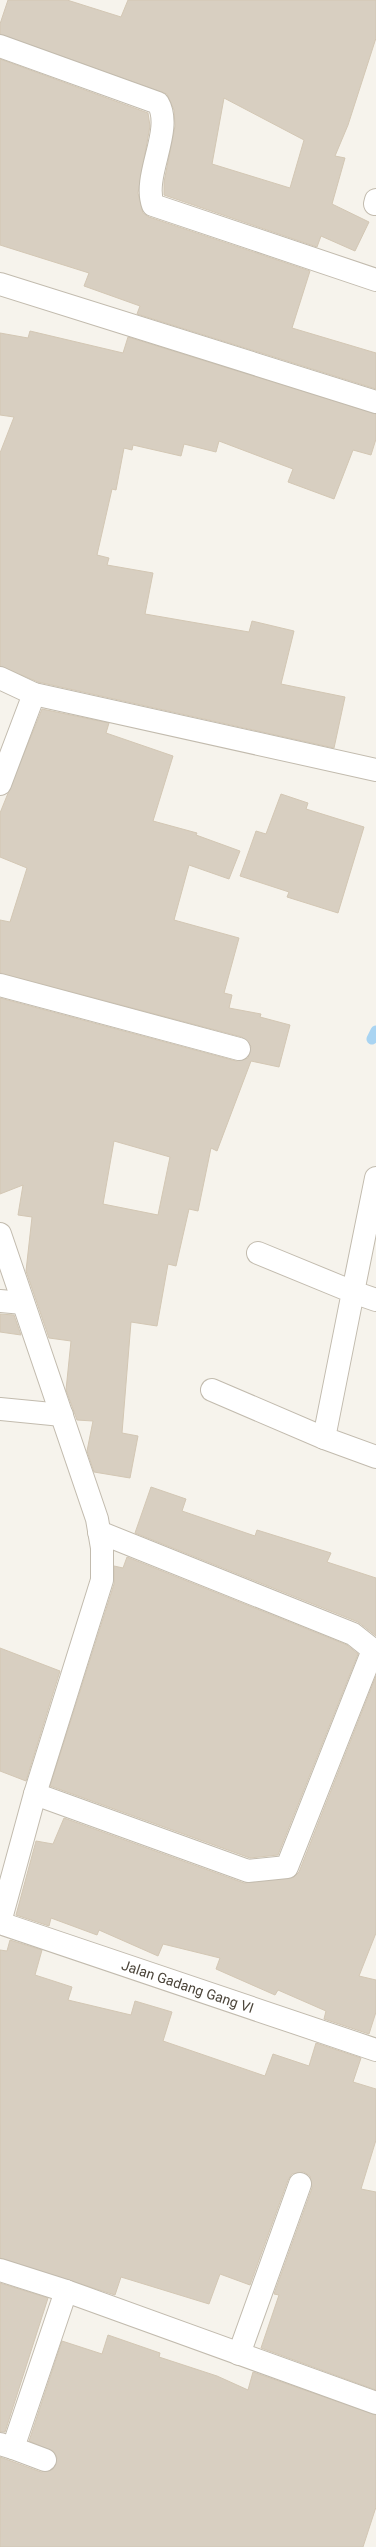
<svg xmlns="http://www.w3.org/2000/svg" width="376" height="2547" viewBox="0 0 376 2547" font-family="Roboto,sans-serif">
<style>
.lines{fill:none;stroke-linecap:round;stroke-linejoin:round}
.stream{stroke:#a9d4f2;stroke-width:11}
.building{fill:#d8cfc1;stroke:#d3c7b4;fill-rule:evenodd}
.minor-casing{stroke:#c2bbae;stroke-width:24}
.minor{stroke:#fff;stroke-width:22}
.labels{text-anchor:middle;stroke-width:4;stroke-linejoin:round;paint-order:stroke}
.street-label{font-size:14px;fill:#4b4439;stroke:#fff}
</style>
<rect width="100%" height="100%" fill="#f6f3ec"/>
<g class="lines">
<!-- stream -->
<polyline class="stream" points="372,1039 376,1031"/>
</g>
<!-- building -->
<g class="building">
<path d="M 8,0 L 67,0 L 121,17 L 128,0 L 376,0 L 376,38 L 348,125 L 335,156 L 345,158 L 332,204 L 369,222 L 355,251 L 321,236 L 317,247 L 164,195 L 164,182 L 175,126 L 174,110 L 167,94 L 0,34 L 0,24 ZM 224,98 L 304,140 L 290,188 L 212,164 Z"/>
<polygon points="0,59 148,113 150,126 138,193 143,213 149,217 310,271 292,328 376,353 376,389 137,314 140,306 84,286 89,273 0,245"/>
<polygon points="30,331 123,353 128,337 376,414 376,439 371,455 353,450 334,499 288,482 293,469 219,441 216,452 184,444 181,456 133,445 132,450 124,448 116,490 112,489 97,555 109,558 107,565 153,573 145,614 249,632 252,621 294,631 281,684 345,697 334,748 38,682 0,666 0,453 14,417 0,415 0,333 28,338"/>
<path d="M 42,709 L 109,723 L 106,733 L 173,756 L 153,821 L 197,833 L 196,835 L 240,851 L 229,879 L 189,865 L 174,920 L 239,938 L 224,993 L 232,995 L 229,1008 L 261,1014 L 260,1017 L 290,1025 L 279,1067 L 251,1061 L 217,1151 L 211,1148 L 198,1211 L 189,1209 L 176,1266 L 168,1264 L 157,1326 L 131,1322 L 122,1433 L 138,1436 L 130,1478 L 94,1472 L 87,1451 L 93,1421 L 77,1420 L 66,1390 L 71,1341 L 49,1338 L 26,1271 L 32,1217 L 18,1215 L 23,1185 L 0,1194 L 0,998 L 236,1061 L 248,1058 L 251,1046 L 242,1037 L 0,973 L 0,920 L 10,922 L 27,868 L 0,857 L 0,813 ZM 114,1141 L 170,1157 L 158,1215 L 103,1204 Z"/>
<polygon points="281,794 308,803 306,809 364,827 338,913 287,897 289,892 240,876 256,831 266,834"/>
<polygon points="0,1314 14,1315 21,1335 0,1332"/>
<polygon points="151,1487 186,1499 182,1511 255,1536 257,1530 331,1553 327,1562 376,1578 376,1636 358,1622 135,1533"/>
<polygon points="127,1557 347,1645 358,1654 278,1855 250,1858 50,1786 114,1584 114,1566 123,1568"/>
<polygon points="0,1648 60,1671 26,1781 0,1771"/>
<polygon points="376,1676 376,1933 359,1976 376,1980 376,2012 369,2034 324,2019 326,2011 278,1990 275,1995 216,1969 220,1958 163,1944 158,1956 99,1930 97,1935 51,1918 49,1926 16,1915 36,1841 53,1844 64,1818 244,1883 294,1877 299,1872"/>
<polygon points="10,1940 42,1950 35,1975 72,1987 68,2000 131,2015 135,2001 172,2012 163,2041 265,2076 273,2054 309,2066 316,2043 361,2058 353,2082 376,2089 376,2140 361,2189 376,2192 376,2390 261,2348 279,2295 274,2294 312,2188 310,2176 304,2172 292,2174 288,2180 250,2285 220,2274 209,2304 121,2277 115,2295 0,2258 0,1950 7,1951"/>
<polygon points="0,2283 48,2298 5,2432 0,2432"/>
<polygon points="108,2335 160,2353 159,2357 217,2376 248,2390 253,2372 376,2415 376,2507 363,2547 0,2547 0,2457 41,2472 53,2469 57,2458 54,2452 29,2441 62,2341 102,2354"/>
</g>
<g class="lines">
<defs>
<g id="minor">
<path d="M 0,46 L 158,103 C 174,130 142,176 153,205 L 376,280"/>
<polyline points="375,204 376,200"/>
<polyline points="0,284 376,402"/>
<polyline points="0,678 34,694 376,770"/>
<polyline points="0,784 34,694"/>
<polyline points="0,985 239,1049"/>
<polyline points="376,1178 353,1292 376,1300"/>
<polyline points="0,1234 97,1519 102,1548 102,1580 35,1794 0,1922"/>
<polyline points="258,1253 353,1292 324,1438 376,1457"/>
<polyline points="0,1301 23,1303"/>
<polyline points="212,1390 324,1438"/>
<polyline points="0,1409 62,1415"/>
<polyline points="35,1794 248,1871 287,1867 373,1650 353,1634 99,1532"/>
<path id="s1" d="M 0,1923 L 376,2050"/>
<polyline points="0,2270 66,2291 376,2403"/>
<polyline points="239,2354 300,2184"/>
<polyline points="0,2444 13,2448 66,2291"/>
<polyline points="13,2448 45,2460"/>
</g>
</defs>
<!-- minor casing -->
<use href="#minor" class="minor-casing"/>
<!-- minor -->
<use href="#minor" class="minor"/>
</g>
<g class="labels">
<!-- street labels -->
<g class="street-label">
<text dy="5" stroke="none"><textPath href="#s1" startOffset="198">Jalan Gadang Gang VI</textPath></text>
</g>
</g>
</svg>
